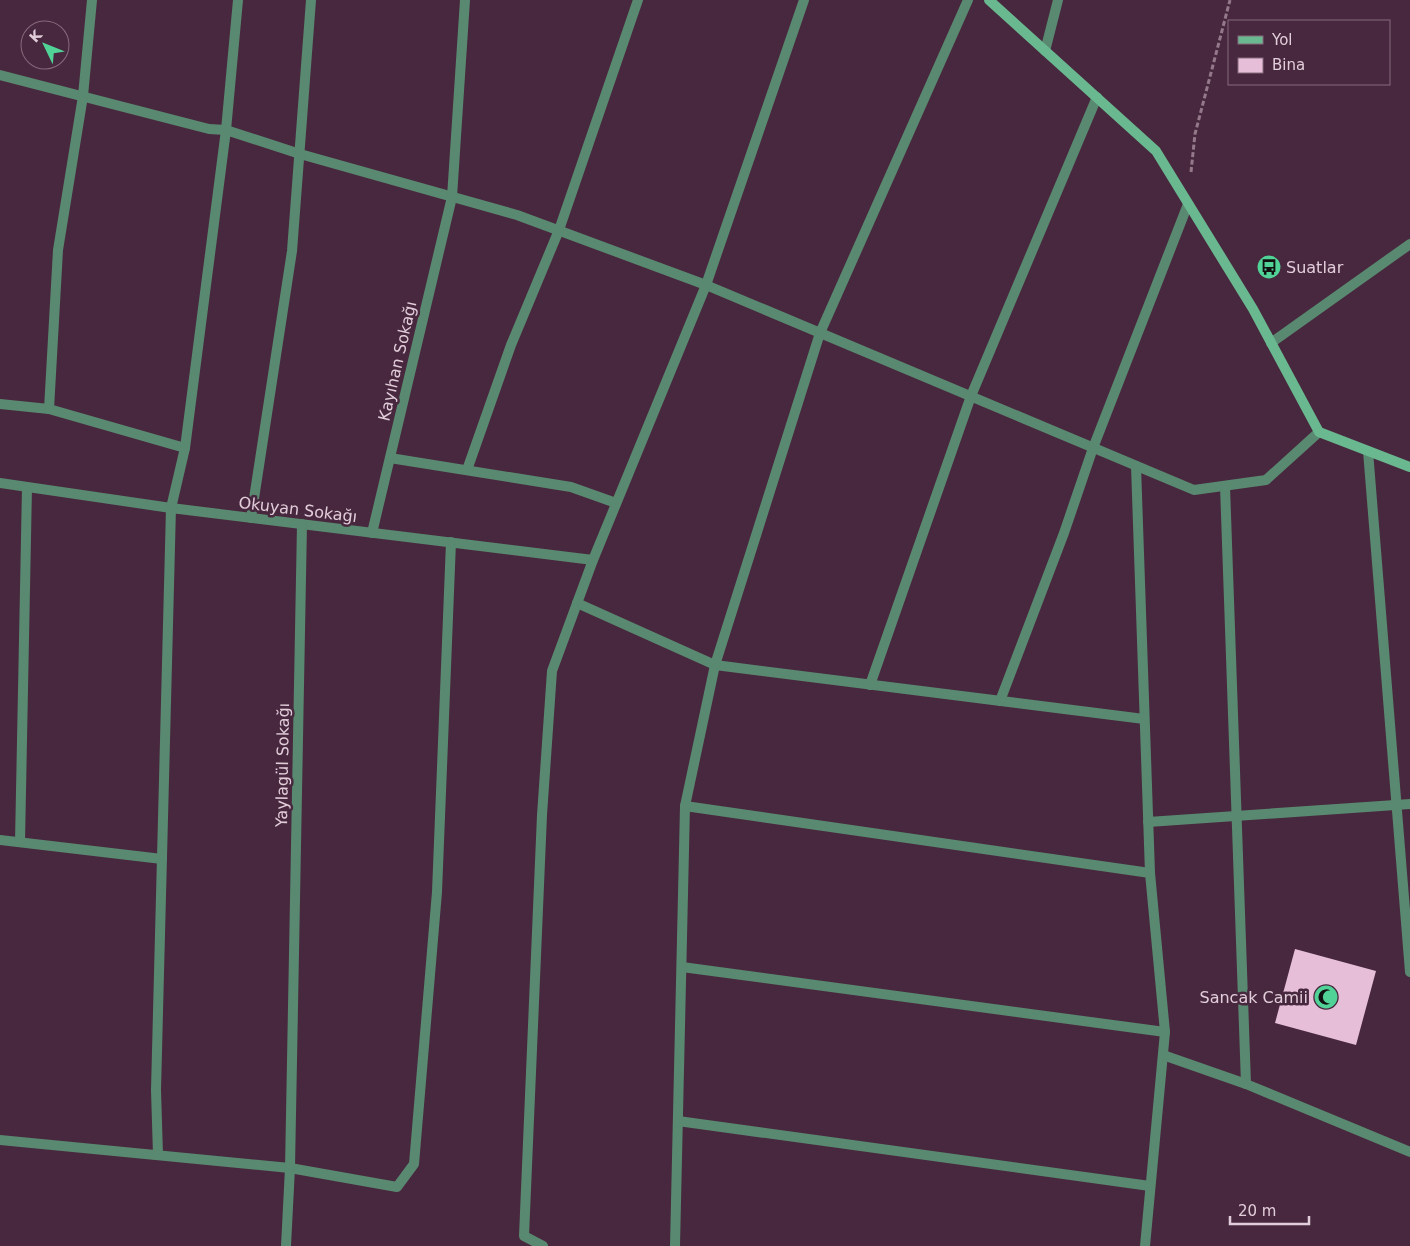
<svg xmlns="http://www.w3.org/2000/svg" width="1410" height="1246" viewBox="0 0 1410 1246" font-family="'DejaVu Sans',sans-serif">
<style>
.building{fill:#e7bed8}
.lines{fill:none;stroke-linecap:round;stroke-linejoin:round}
.path{stroke:#94798b;stroke-width:3;stroke-dasharray:5 2.5;stroke-linecap:butt}
.street{stroke:#598970;stroke-width:10}
.secondary{stroke:#69b890;stroke-width:10}
.labels{text-anchor:middle;stroke-width:5;stroke-linejoin:round;paint-order:stroke}
.poi-label{font-size:16px;fill:#e2cdda;stroke:#48283e;text-anchor:start}
.street-label{font-size:16px;fill:#e2cdda;stroke:#48283e}
</style>
<rect width="100%" height="100%" fill="#48283e"/>
<!-- building -->
<polygon class="building" points="1295,949 1376,971 1356,1045 1275,1023"/>
<g class="lines">
<!-- path -->
<polyline class="path" points="1191,172 1195,134 1230,0"/>
<!-- street -->
<g class="street">
<polyline points="1045,51 1058,0"/>
<polyline points="0,75 209,129 226,130 300,154 517,215 706,285 1194,490 1266,480 1319,432"/>
<polyline points="1271,343 1410,244"/>
<polyline points="0,404 49,409 185,448"/>
<polyline points="49,409 58,250 83,96 92,0"/>
<polyline points="1368,451 1410,972"/>
<polyline points="390,458 571,487 616,503"/>
<polyline points="1136,466 1150,873 1165,1032 1145,1246"/>
<polyline points="467,470 511,345 559,230 638,0"/>
<polyline points="0,483 171,508 593,560"/>
<polyline points="1225,486 1246,1084"/>
<polyline points="251,518 292,251 311,0"/>
<polyline points="372,533 452,197 465,0"/>
<polyline points="577,603 715,665 1144,719"/>
<polyline points="870,685 971,396 1097,97"/>
<polyline points="1000,701 1064,533 1093,448 1188,204"/>
<polyline points="685,806 1150,873"/>
<polyline points="1148,822 1410,804"/>
<polyline points="0,840 162,859"/>
<polyline points="20,842 27,487"/>
<polyline points="682,967 1165,1032"/>
<polyline points="1163,1055 1246,1084 1410,1152"/>
<polyline points="678,1121 1150,1186"/>
<polyline points="0,1140 290,1168 397,1187 414,1164 437,892 451,542"/>
<polyline points="158,1155 156,1090 171,508 185,448 226,130 238,0"/>
<polyline points="286,1246 290,1168 302,524"/>
<polyline points="543,1246 524,1236 542,815 552,671 593,560 706,285 804,0"/>
<polyline points="675,1246 685,806 715,665 820,333 968,0"/>
</g>
<!-- secondary -->
<polyline class="secondary" points="989,0 1156,151 1253,309 1319,432 1410,467"/>
</g>
<!-- icons -->
<defs>
<symbol id="bus-disc" viewBox="-11 -11 22 22"><circle r="9.5" fill="#51d398" stroke="#48283e"/><path d="M-5-6H5V4H4V6H2V4H-2V6H-4V4H-5ZM-3.5-4V0h7V-4ZM-3.5 1.2v1.5H-2V1.2ZM2 1.2v1.5H3.5V1.2Z" fill="#111"/></symbol>
<symbol id="mosque-disc" viewBox="-11 -11 22 22"><circle r="9.5" fill="#51d398" stroke="#48283e"/><path d="M3.5-4.9A6 6 0 1 0 3.5 4.9A5 5 0 1 1 3.5-4.9Z" fill="#111"/></symbol>
</defs>
<g fill-rule="evenodd">
<use href="#bus-disc" x="1255" y="253" width="28" height="28"/>
<use href="#mosque-disc" x="1312" y="983" width="28" height="28"/>
</g>
<g class="labels">
<!-- poi labels -->
<g class="poi-label">
<text x="1286" y="273">Suatlar</text>
<text x="1308" y="1003" text-anchor="end">Sancak Camii</text>
</g>
<!-- street labels -->
<g class="street-label">
<text transform="translate(397 361) rotate(-77)" y="6">Kayıhan Sokağı</text>
<text transform="translate(298 509) rotate(7)" y="6">Okuyan Sokağı</text>
<text transform="translate(282 765) rotate(-89)" y="6">Yaylagül Sokağı</text>
</g>
</g>
<!-- legend -->
<rect x="1228" y="20" width="162" height="65" fill="#48283e" stroke="#866a7c"/>
<rect x="1238" y="36" width="25" height="8" fill="#69b890" stroke="#866a7c"/>
<text x="1272" y="45" font-size="15" fill="#e2cdda">Yol</text>
<rect x="1238" y="58" width="25" height="15" fill="#e7bed8" stroke="#866a7c"/>
<text x="1272" y="70" font-size="15" fill="#e2cdda">Bina</text>
<!-- north arrow -->
<g transform="translate(45 45) rotate(313)"><circle r="24" fill="#48283e" stroke="#866a7c"/>
<path d="M0-4L9 19L0 12L-9 19Z" fill="#51d398"/>
<text y="-8" font-size="14" font-weight="bold" text-anchor="middle" fill="#e2cdda">K</text>
</g>
<!-- scale -->
<path d="M1230 1216v8h79v-8" fill="none" stroke="#e2cdda" stroke-width="2.5"/>
<text x="1238" y="1216" font-size="15" fill="#e2cdda" stroke="#48283e" stroke-width="4" paint-order="stroke">20 m</text>
</svg>
